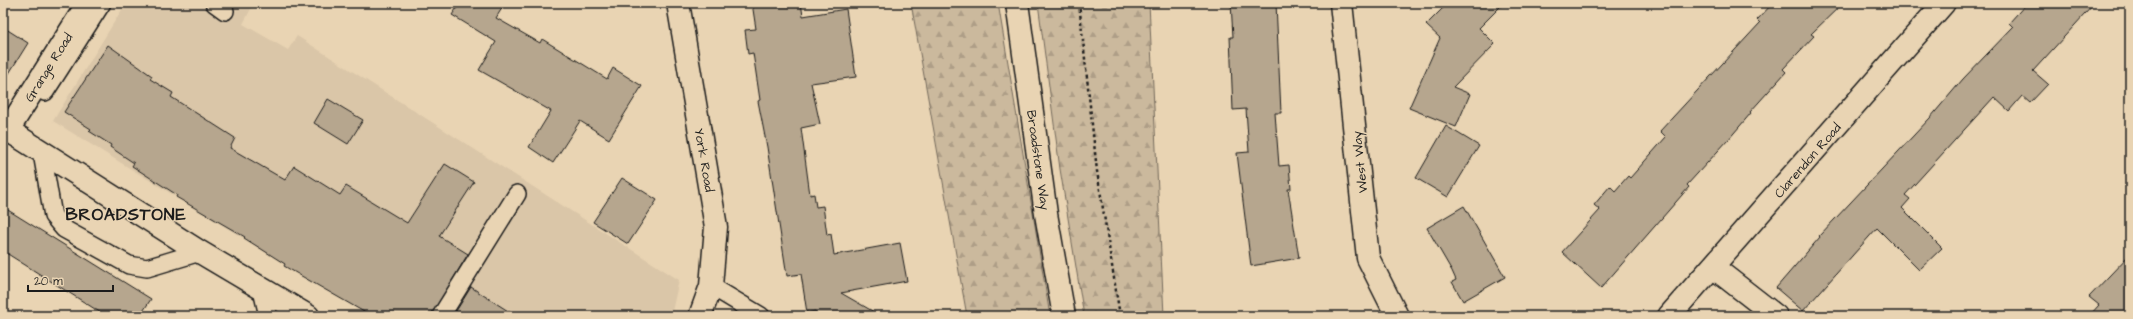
<svg xmlns="http://www.w3.org/2000/svg" width="2133" height="319" viewBox="0 0 2133 319" font-family="'Architects Daughter',sans-serif">
<style>
.built{fill:#dac6a8}
.forest{fill:url(#forest-firs);stroke:#746a5c}
.building{fill:#b6a68e;stroke:#1c1c1c}
.lines{fill:none;stroke-linecap:round;stroke-linejoin:round}
.lane-casing{stroke:#1c1c1c;stroke-width:20}
.street-casing{stroke:#1c1c1c;stroke-width:25}
.secondary-casing{stroke:#1c1c1c;stroke-width:25}
.path{stroke:#1c1c1c;stroke-width:2.5;stroke-dasharray:3 3;stroke-linecap:butt}
.lane{stroke:#e9d4b3;stroke-width:17}
.street{stroke:#e9d4b3;stroke-width:22}
.secondary{stroke:#e9d4b3;stroke-width:22}
.labels{text-anchor:middle;stroke-width:3;stroke-linejoin:round;paint-order:stroke}
.street-label{font-size:13px;fill:#1c1c1c;stroke:#e9d4b3}
.district-label{font-size:17px;font-weight:bold;letter-spacing:1px;fill:#1c1c1c;stroke:#e9d4b3}
</style>
<defs>
<pattern id="forest-firs" width="22" height="20" patternUnits="userSpaceOnUse"><rect width="22" height="20" fill="#cbb99d"/><path d="M5 1l3.5 6h-7zM16 11l3.5 6h-7z" fill="#ae9e87"/></pattern>
</defs>
<rect width="100%" height="100%" fill="#e9d4b3"/>
<filter id="ink" filterUnits="userSpaceOnUse"><feTurbulence type="fractalNoise" baseFrequency=".025" numOctaves="2"/><feDisplacementMap in="SourceGraphic" scale="8" xChannelSelector="R" yChannelSelector="G"/><feConvolveMatrix kernelMatrix="1 2 1 2 8 2 1 2 1" color-interpolation-filters="sRGB"/></filter>
<g filter="url(#ink)">
<!-- built -->
<polygon class="built" points="126,3 254,3 243,24 288,50 297,36 679,280 671,316 370,316 53,121"/>
<!-- forest -->
<g class="forest">
<polygon points="911,3 998,3 1050,316 967,316"/>
<polygon points="1038,3 1149,3 1164,316 1084,316 1060,169"/>
</g>
<!-- building -->
<g class="building">
<polygon points="460,3 505,3 496,18 540,43 542,39 607,79 613,68 642,86 609,139 580,121 553,163 529,147 551,111 479,70 496,42 452,15"/>
<polygon points="752,3 801,3 803,16 846,9 856,77 811,83 820,124 801,128 810,195 814,194 816,207 823,206 827,235 831,234 834,255 900,243 907,281 841,293 881,316 816,316 815,311 807,313 801,274 787,276 767,147 758,101 760,100 753,53 748,54 745,30 756,29"/>
<polygon points="1231,3 1276,3 1281,113 1275,113 1279,166 1289,165 1291,189 1288,189 1299,258 1251,266 1237,153 1249,152 1246,109 1233,110 1230,37 1233,37"/>
<polygon points="1448,3 1504,3 1479,28 1495,44 1453,87 1470,94 1456,127 1409,108 1440,38 1426,25"/>
<polygon points="1773,3 1843,3 1811,34 1814,36 1783,69 1786,72 1750,112 1751,113 1728,140 1687,185 1689,187 1601,288 1562,252 1600,210 1594,205 1610,186 1615,191 1628,176 1630,178 1666,137 1660,131 1760,23 1757,20"/>
<polygon points="2027,3 2095,3 2033,71 2048,84 2030,103 2022,96 2009,111 1994,97 1905,195 1910,199 1902,208 1942,248 1919,270 1877,228 1803,311 1776,288 1820,237 1819,236 1930,118 1963,79 2013,27 2009,23"/>
<polygon points="3,27 28,43 3,83"/>
<polygon points="108,45 152,76 150,79 173,93 171,97 235,138 230,148 285,180 294,166 340,195 346,186 407,223 445,164 474,182 439,236 468,254 431,316 371,316 284,266 285,264 244,238 245,237 176,197 177,195 132,166 134,163 110,147 111,145 89,131 91,129 64,112"/>
<polygon points="328,99 363,120 348,144 314,123"/>
<polygon points="1446,126 1479,146 1448,197 1416,178"/>
<polygon points="622,178 657,200 628,244 593,222"/>
<polygon points="1464,206 1505,277 1463,301 1452,282 1456,280 1452,271 1427,228"/>
<polygon points="3,207 151,299 140,316 106,316 3,251"/>
<polygon points="2130,254 2130,316 2089,316 2099,305 2089,297"/>
<polygon points="471,287 483,295 516,316 453,316"/>
</g>
<g class="lines">
<defs>
<g id="lane">
<polyline points="214,3 225,11"/>
<polyline points="45,92 102,3"/>
<polyline points="42,153 53,216 64,229 129,265 147,268 200,252"/>
<polyline points="711,286 761,316"/>
<polyline points="262,290 268,316"/>
<polyline points="441,316 517,194"/>
</g>
<g id="street">
<polyline points="678,3 716,227 711,286 700,316"/>
<polyline points="1341,3 1368,258 1397,316"/>
<polyline points="8,130 88,3"/>
<polyline points="1713,267 1776,316"/>
<polyline points="1669,316 1944,3"/>
</g>
<g id="secondary">
<polyline points="1017,3 1046,214 1064,316"/>
<polyline points="3,127 200,252 308,316"/>
</g>
</defs>
<!-- lane casing -->
<use href="#lane" class="lane-casing"/>
<!-- street casing -->
<use href="#street" class="street-casing"/>
<!-- secondary casing -->
<use href="#secondary" class="secondary-casing"/>
<!-- path -->
<polyline class="path" points="1079,3 1097,171 1120,316"/>
<!-- lane -->
<use href="#lane" class="lane"/>
<!-- street -->
<use href="#street" class="street"/>
<!-- secondary -->
<use href="#secondary" class="secondary"/>
</g>
</g>
<g class="labels">
<!-- street labels -->
<g class="street-label">
<text transform="translate(48 67) rotate(-58)" y="5">Grange Road</text>
<text transform="translate(705 160) rotate(80)" y="5">York Road</text>
<text transform="translate(1039 160) rotate(82)" y="5">Broadstone Way</text>
<text transform="translate(1807 160) rotate(-49)" y="5">Clarendon Road</text>
<text transform="translate(1359 162) rotate(-96)" y="5">West Way</text>
</g>
<!-- district labels -->
<g class="district-label">
<text x="126" y="220">BROADSTONE</text>
</g>
</g>
<!-- margin -->
<rect width="2133" height="319" fill="none" stroke="#e9d4b3" stroke-width="16"/>
<rect x="8" y="8" width="2117" height="303" fill="none" stroke="#1c1c1c" stroke-width="1.5" filter="url(#ink)"/>
<!-- scale -->
<path d="M28 285v6h85v-6" fill="none" stroke="#1c1c1c" stroke-width="2"/>
<text x="34" y="285" font-size="12" fill="#1c1c1c" stroke="#e9d4b3" stroke-width="3" paint-order="stroke">20 m</text>
</svg>
